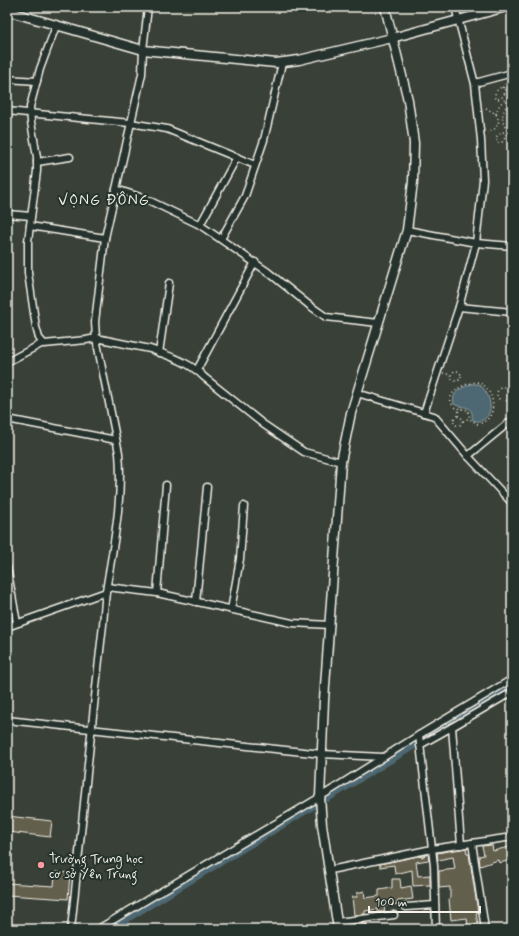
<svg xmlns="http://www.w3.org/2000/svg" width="519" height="936" viewBox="0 0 519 936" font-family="Mynerve,sans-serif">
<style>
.water{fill:#4e6873;stroke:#909fa2}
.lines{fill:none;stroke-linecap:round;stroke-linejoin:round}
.canal{stroke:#4e6873;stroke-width:8}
.building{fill:#645e4d;stroke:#f4f1e8}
.street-casing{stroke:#f4f1e8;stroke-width:9}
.secondary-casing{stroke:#f4f1e8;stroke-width:11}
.path{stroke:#f4f1e8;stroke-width:1.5;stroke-dasharray:1 3;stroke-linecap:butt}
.street{stroke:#26332d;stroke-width:6}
.secondary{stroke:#26332d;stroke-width:8}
.poi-dot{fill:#ff9aa2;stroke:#26332d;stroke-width:1.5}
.labels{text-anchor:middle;stroke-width:4;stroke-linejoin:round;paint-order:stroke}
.poi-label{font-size:13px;fill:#f4f1e8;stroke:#26332d;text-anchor:start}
.quarter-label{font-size:15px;letter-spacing:1px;fill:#f4f1e8;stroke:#26332d}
</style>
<rect width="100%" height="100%" fill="#394037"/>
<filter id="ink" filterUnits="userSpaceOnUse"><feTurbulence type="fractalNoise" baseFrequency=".025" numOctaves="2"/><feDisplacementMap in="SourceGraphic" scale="8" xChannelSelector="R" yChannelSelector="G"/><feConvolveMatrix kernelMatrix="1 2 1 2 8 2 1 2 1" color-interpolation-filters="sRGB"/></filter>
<g filter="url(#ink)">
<!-- water -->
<path class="water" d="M 471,384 L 479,384 C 485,389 489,396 490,404 C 492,414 483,425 473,420 C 472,418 472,416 472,413 C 470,405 460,408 454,404 C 451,392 461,388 471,384 Z"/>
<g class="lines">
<!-- canal -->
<g class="canal">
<polyline points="425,738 512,686"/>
<polyline points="327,798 414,745"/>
<polyline points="109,929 314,805"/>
</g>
</g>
<!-- building -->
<g class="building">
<polygon points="7,816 52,821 50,837 8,832"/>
<polygon points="492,845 493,851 512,846 512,860 499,863 498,860 480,866 479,856 484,855 482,846"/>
<polygon points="466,848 467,854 469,854 478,912 476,913 478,924 468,926 467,918 451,920 449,899 450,899 450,887 439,888 439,871 455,869 453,857 438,860 437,853"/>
<polygon points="428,854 429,861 428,860 416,862 418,876 430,875 430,887 429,885 413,886 412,870 395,874 394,865 380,867 380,864 418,856 423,857 423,856"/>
<polygon points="55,872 70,873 68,899 7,895 7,883 54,886"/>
<polygon points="392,879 400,879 401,888 411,886 413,899 397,901 398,904 384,906 385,912 378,912 378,909 365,911 365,914 354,915 352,897 357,897 357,893 364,891 365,898 379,896 379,890 392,888"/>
<polygon points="366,923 367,929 355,929 355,924"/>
</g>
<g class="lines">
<defs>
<g id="street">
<path d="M 56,26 L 40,69 L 30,107 L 31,122 L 37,157 L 37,171 L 28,241 L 28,273 L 36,327 L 39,338 L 44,344 L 86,340 L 96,338 L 150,349 C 169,356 190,362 204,377 L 263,424 L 304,452 L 341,462"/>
<polyline points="7,79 37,81"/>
<polyline points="475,83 512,73"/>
<polyline points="7,111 130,123 167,129 255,165"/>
<polyline points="37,162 70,157"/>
<polyline points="116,189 146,199 200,225 268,272 309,305 326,317 378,323"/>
<polyline points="7,214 31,216"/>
<polyline points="200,225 237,157"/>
<polyline points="30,226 105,238"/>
<polyline points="407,230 476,243 512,246"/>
<polyline points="221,239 245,196 264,140 282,63"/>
<polyline points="459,307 512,312"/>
<polyline points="159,353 169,283"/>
<polyline points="7,362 43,343"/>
<polyline points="197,370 255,262"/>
<polyline points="357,393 434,416 468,456 511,502 512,501"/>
<polyline points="424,413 459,307 476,243 483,180 481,140 475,84 455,7"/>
<polyline points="7,419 116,440"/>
<polyline points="468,456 512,420"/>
<polyline points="7,567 17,623"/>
<polyline points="107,587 157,593 292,623 330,625"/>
<polyline points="157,593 166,485"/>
<polyline points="196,602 207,487"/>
<polyline points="231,610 240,559 244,506"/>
<polyline points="7,627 106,592"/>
<polyline points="7,720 322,754 383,757"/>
<polyline points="452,727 512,692"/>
<polyline points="419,735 434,866 436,929"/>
<polyline points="420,745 452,727 461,845"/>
<polyline points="472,843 485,929"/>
<polyline points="330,870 432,849 512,837"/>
<polyline points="406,907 435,905"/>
<polyline points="337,922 394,915"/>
<path d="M 71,929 C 82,828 91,726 103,625 C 104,612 105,598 107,585 C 114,542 123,497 119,453 L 96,338 L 95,322 L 105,238 L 142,74 L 143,50 L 148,7"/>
<polyline points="98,929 320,797 419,735 512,679"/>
</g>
<g id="secondary">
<polyline points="7,11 143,50 276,63 299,60 392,38 506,7"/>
<polyline points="338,929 322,825 320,797 324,700 341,462 351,413 407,230 413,182 414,143 408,100 385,7"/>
</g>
</defs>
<!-- street casing -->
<use href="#street" class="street-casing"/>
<!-- secondary casing -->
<use href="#secondary" class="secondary-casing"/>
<!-- path -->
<g class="path">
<path d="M 502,87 L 505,89 C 506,94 502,99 497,99 L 495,98 C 494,93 497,89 502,87 Z"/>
<polyline points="503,88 507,82"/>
<path d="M 512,102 C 499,109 500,127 512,134"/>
<polyline points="486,108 496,114 499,121 496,128 488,133"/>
<path d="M 496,114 C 498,105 503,99 512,96"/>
<polygon points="503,132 506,134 505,138 502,142 497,143 497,136"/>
<polyline points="505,138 512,142"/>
<circle cx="456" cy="376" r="5"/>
<polyline points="443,373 451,375"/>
<path d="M 477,382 C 496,387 500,421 477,424 L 470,419 L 468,410 L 455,408 C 441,394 464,383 477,382 Z"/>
<circle cx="504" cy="394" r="7"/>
<polyline points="458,416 459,408"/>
<circle cx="458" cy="421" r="4.5"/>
<polyline points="463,421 470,418"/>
</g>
<!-- street -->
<use href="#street" class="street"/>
<!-- secondary -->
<use href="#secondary" class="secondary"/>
</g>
</g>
<!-- markers -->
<circle class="poi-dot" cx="41" cy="865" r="4"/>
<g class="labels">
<!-- poi labels -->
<g class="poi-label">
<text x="49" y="863">Trường Trung học<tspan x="49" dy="15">cơ sở Yên Trung</tspan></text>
</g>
<!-- quarter labels -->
<g class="quarter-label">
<text x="104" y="205">VỌNG ĐÔNG</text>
</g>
</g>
<!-- margin -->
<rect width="519" height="936" fill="none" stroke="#26332d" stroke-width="24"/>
<rect x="12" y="12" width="495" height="912" fill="none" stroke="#f4f1e8" stroke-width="1.5" filter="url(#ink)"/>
<!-- scale -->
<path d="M369 906v6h111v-6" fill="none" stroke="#f4f1e8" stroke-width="2"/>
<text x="375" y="906" font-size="12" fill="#f4f1e8" stroke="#26332d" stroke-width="3" paint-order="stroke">100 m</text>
</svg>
